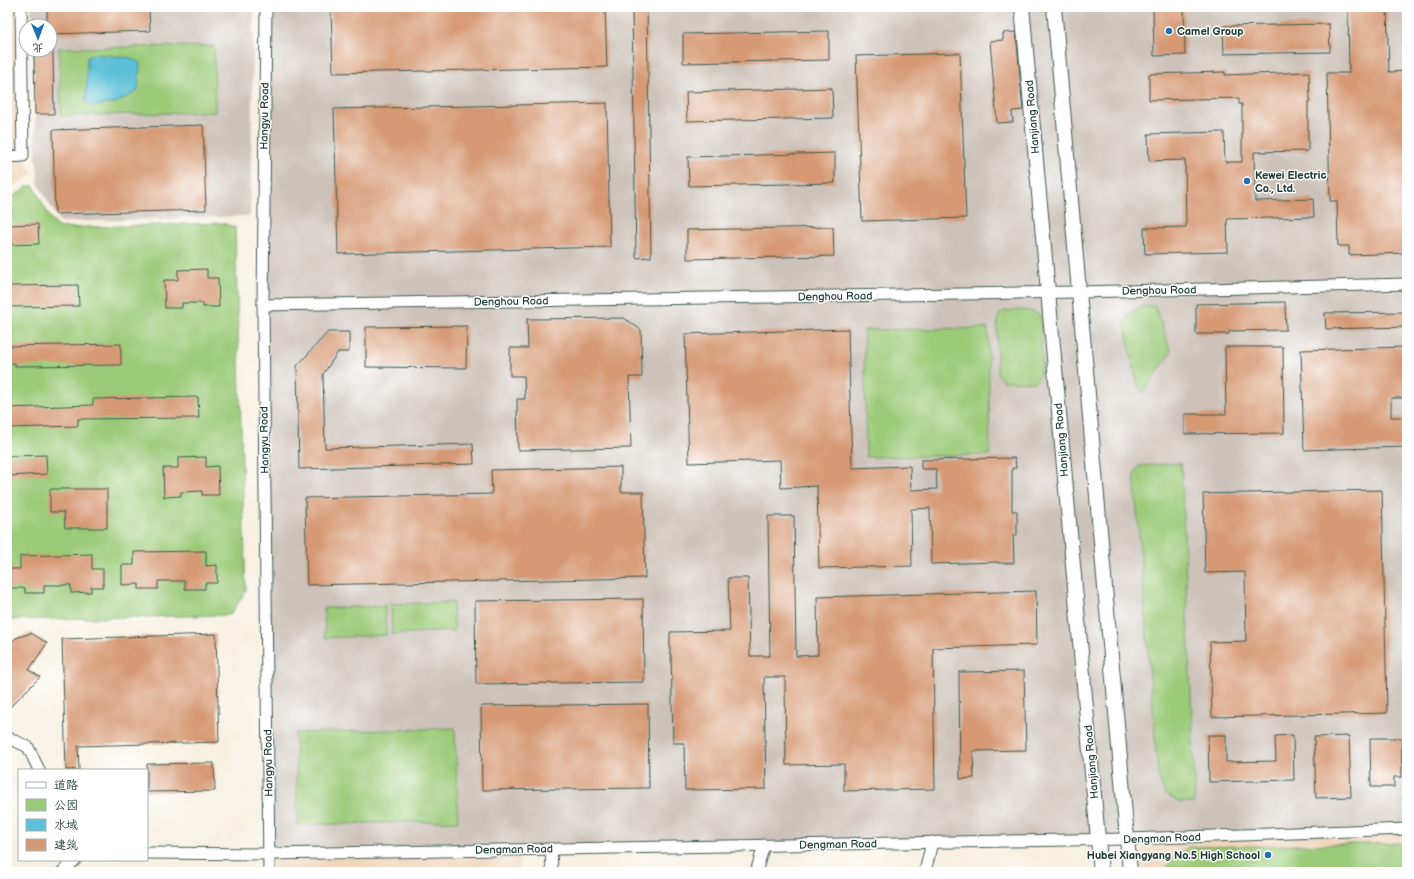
<svg xmlns="http://www.w3.org/2000/svg" width="1414" height="879" viewBox="0 0 1414 879" font-family="'Balsamiq Sans','LXGW WenKai TC',sans-serif">
<style>
.built{fill:#eed6bb}
.industrial{fill:#ccc2b9}
.green{fill:#9bca78;stroke:#5d8456}
.water{fill:#5bc0d8;stroke:#3d7e86}
.building{fill:#d69973}
.lines{fill:none;stroke-linecap:round;stroke-linejoin:round}
.minor-casing{stroke:#3f584e;stroke-width:13}
.major-casing{stroke:#3f584e;stroke-width:16}
.minor{stroke:#fff;stroke-width:11}
.major{stroke:#fff;stroke-width:14}
.poi-dot{fill:#1f6fb2;stroke:#fff;stroke-width:1.5}
.labels{text-anchor:middle;stroke-width:3;stroke-linejoin:round;paint-order:stroke}
.poi-label{font-size:11px;font-weight:bold;fill:#1f3d34;stroke:#fff;text-anchor:start}
.street-label{font-size:11px;fill:#1f3d34;stroke:#fff}
</style>
<rect width="100%" height="100%" fill="#fff"/>
<filter id="ink" filterUnits="userSpaceOnUse"><feTurbulence type="fractalNoise" baseFrequency=".025" numOctaves="2"/><feDisplacementMap in="SourceGraphic" scale="8" xChannelSelector="R" yChannelSelector="G"/><feConvolveMatrix kernelMatrix="1 2 1 2 8 2 1 2 1" color-interpolation-filters="sRGB"/></filter>
<filter id="wash" filterUnits="userSpaceOnUse"><feTurbulence type="fractalNoise" baseFrequency=".012" numOctaves="4" result="noise"/><feDisplacementMap in="SourceGraphic" scale="16" xChannelSelector="R" yChannelSelector="G"/><feGaussianBlur stdDeviation="0.9" result="paint"/><feColorMatrix in="noise" values="0 0 0 0 0 0 0 0 0 0 0 0 0 0 0 0 0 1.4 0 .05"/><feComposite in="paint" operator="in"/></filter>
<g filter="url(#wash)">
<rect width="100%" height="100%" fill="#f7f0e0"/>
<!-- built -->
<g class="built">
<polygon points="7,9 21,9 23,156 33,174 7,190"/>
<polygon points="1407,832 1407,872 1131,872 1128,839"/>
<polygon points="520,849 520,872 269,872 269,854"/>
</g>
<!-- industrial -->
<g class="industrial">
<polygon points="31,7 254,7 250,216 60,222 39,186 36,157 33,50 50,50 50,26 32,26"/>
<polygon points="266,7 1407,7 1407,835 269,854"/>
</g>
<!-- green -->
<g class="green">
<polygon points="214,46 215,112 61,116 59,48"/>
<polygon points="28,186 34,186 49,216 59,228 222,223 235,227 246,591 230,615 7,620 7,201"/>
<polygon points="1142,306 1155,306 1171,352 1143,393 1138,386 1124,322 1130,312"/>
<polygon points="1023,310 1034,312 1041,316 1042,364 1040,374 1035,382 1003,381 997,374 997,326 999,315 1005,311"/>
<polygon points="988,328 990,455 866,457 864,330"/>
<polygon points="1181,463 1195,789 1194,803 1178,802 1165,794 1158,776 1134,474 1139,466"/>
<polygon points="453,602 454,631 392,634 391,604"/>
<polygon points="385,606 386,635 325,638 324,608"/>
<polygon points="455,728 458,821 298,825 295,733"/>
<polygon points="1407,843 1407,872 1164,872 1173,858 1188,847"/>
</g>
<!-- water -->
<polygon class="water" points="95,54 131,58 140,63 138,91 116,103 93,106 86,101 87,57"/>
<g id="blocks">
<!-- building -->
<g class="building">
<polygon points="47,7 149,7 150,31 50,34 50,26 47,26"/>
<polygon points="331,7 605,7 607,67 333,73"/>
<polygon points="632,7 647,7 651,257 636,258"/>
<polygon points="1153,7 1184,7 1185,55 1154,56"/>
<polygon points="1348,7 1387,7 1389,72 1407,71 1407,253 1349,255 1349,246 1338,246 1337,201 1330,201 1327,73 1349,73"/>
<polygon points="1329,24 1330,52 1224,54 1223,26"/>
<polygon points="829,31 829,60 683,63 683,34"/>
<polygon points="1016,32 1023,110 1012,111 1013,122 997,123 990,41 1003,40 1003,33"/>
<polygon points="34,50 53,50 54,114 35,114"/>
<polygon points="960,53 966,218 862,221 856,56"/>
<polygon points="1225,72 1225,75 1309,72 1310,102 1308,102 1308,151 1254,152 1255,201 1313,199 1314,217 1227,219 1228,252 1145,254 1144,228 1186,227 1185,160 1149,161 1148,134 1224,132 1225,162 1242,162 1242,104 1239,104 1239,98 1149,100 1149,74"/>
<polygon points="832,88 833,118 687,121 686,92"/>
<polygon points="607,103 610,247 338,254 334,109"/>
<polygon points="203,125 206,210 55,214 53,130"/>
<polygon points="835,153 835,183 689,186 688,157"/>
<polygon points="38,224 39,244 7,245 7,225"/>
<polygon points="833,227 834,256 687,259 687,230"/>
<polygon points="207,269 207,278 218,278 219,307 203,307 203,303 182,303 182,308 165,308 164,280 178,280 178,270"/>
<polygon points="78,285 79,306 7,307 7,286"/>
<polygon points="1285,302 1286,330 1229,331 1229,334 1196,334 1196,304"/>
<polygon points="1407,312 1407,327 1326,329 1325,313"/>
<polygon points="624,318 641,330 642,377 629,377 631,448 518,450 517,399 525,399 524,376 510,376 510,348 528,348 527,319"/>
<polygon points="467,326 466,368 366,367 366,327"/>
<polygon points="848,329 852,468 910,466 911,490 937,489 936,469 921,469 921,460 1015,458 1016,468 1012,468 1012,511 1017,511 1017,535 1013,535 1014,563 998,563 998,562 931,564 930,508 911,509 912,566 819,568 817,486 781,488 780,460 689,463 685,334"/>
<polygon points="328,332 349,332 349,352 338,352 323,374 325,448 473,444 474,464 299,469 297,366"/>
<polygon points="121,344 121,365 15,366 15,363 7,363 7,346"/>
<polygon points="1225,347 1283,347 1284,433 1185,434 1185,414 1226,414"/>
<polygon points="1407,347 1407,398 1391,398 1391,417 1407,417 1407,447 1304,450 1301,350"/>
<polygon points="198,397 199,418 78,419 78,426 7,428 7,408 93,405 93,399"/>
<polygon points="46,455 47,474 7,476 7,456"/>
<polygon points="206,457 206,467 218,466 219,495 202,495 202,491 181,492 181,496 164,497 163,468 178,468 178,458"/>
<polygon points="621,467 621,492 643,492 645,578 307,585 305,498 492,494 491,470"/>
<polygon points="50,489 107,489 107,528 65,528 64,512 50,512"/>
<polygon points="1382,490 1387,713 1212,717 1210,642 1246,641 1245,572 1205,573 1203,494"/>
<polygon points="768,516 794,516 796,656 818,655 817,597 1036,591 1037,645 933,648 935,789 844,791 844,764 786,765 785,677 764,677 766,789 685,790 684,743 673,743 671,654 670,654 670,632 730,631 728,578 748,578 750,656 770,656"/>
<polygon points="206,551 206,566 217,565 217,583 205,583 205,589 185,589 185,581 158,581 158,589 139,589 139,584 122,585 122,565 134,565 134,552"/>
<polygon points="92,554 92,569 103,569 103,587 91,587 91,592 71,593 71,585 44,585 44,593 25,593 25,588 8,588 8,569 20,569 20,556"/>
<polygon points="643,599 644,682 476,684 475,601"/>
<polygon points="31,633 47,643 29,670 40,677 7,710 7,647 16,638"/>
<polygon points="216,634 219,742 78,746 79,770 66,770 62,639"/>
<polygon points="1024,671 1026,750 973,751 974,778 960,779 959,672"/>
<polygon points="648,704 649,788 482,790 481,706"/>
<polygon points="1208,735 1226,735 1226,762 1276,761 1275,736 1293,735 1294,780 1209,782"/>
<polygon points="1349,736 1351,797 1316,798 1314,737"/>
<polygon points="1370,738 1401,738 1402,777 1394,777 1394,787 1371,787"/>
<polygon points="214,763 215,791 147,792 147,764"/>
</g>
</g>
</g>
<g filter="url(#ink)">
<use href="#blocks" fill-opacity="0" stroke="#3f584e" stroke-width="1"/>
<g class="lines">
<defs>
<g id="minor">
<polyline points="266,7 263,305 269,872"/>
<polyline points="7,157 23,156 21,7"/>
<polyline points="263,305 1079,292 1407,284"/>
<polyline points="7,737 28,747 39,770"/>
<polyline points="551,849 552,872"/>
<polyline points="147,853 269,854 1128,839 1407,829"/>
<polyline points="62,872 75,860"/>
<polyline points="756,872 764,845"/>
<polyline points="925,872 932,842"/>
</g>
<g id="major">
<polyline points="1022,7 1101,872"/>
<polyline points="1054,7 1130,872"/>
</g>
</defs>
<!-- minor casing -->
<use href="#minor" class="minor-casing"/>
<!-- major casing -->
<use href="#major" class="major-casing"/>
<!-- minor -->
<use href="#minor" class="minor"/>
<!-- major -->
<use href="#major" class="major"/>
</g>
</g>
<!-- markers -->
<g class="poi-dot">
<circle cx="1169" cy="31" r="4"/>
<circle cx="1247" cy="181" r="4"/>
<circle cx="1268" cy="855" r="4"/>
</g>
<g class="labels">
<!-- poi labels -->
<g class="poi-label">
<text x="1177" y="35">Camel Group</text>
<text x="1255" y="179">Kewei Electric<tspan x="1255" dy="13">Co., Ltd.</tspan></text>
<text x="1260" y="859" text-anchor="end">Hubei Xiangyang No.5 High School</text>
</g>
<!-- street labels -->
<g class="street-label">
<text transform="translate(264 116) rotate(-89)" y="4">Hangyu Road</text>
<text transform="translate(1032 117) rotate(-95)" y="4">Hanjiang Road</text>
<text transform="translate(1159 290) rotate(-1)" y="4">Denghou Road</text>
<text transform="translate(835 296) rotate(-1)" y="4">Denghou Road</text>
<text transform="translate(511 301) rotate(-1)" y="4">Denghou Road</text>
<text transform="translate(264 440) rotate(-91)" y="4">Hangyu Road</text>
<text transform="translate(1061 440) rotate(-95)" y="4">Hanjiang Road</text>
<text transform="translate(1091 762) rotate(-95)" y="4">Hanjiang Road</text>
<text transform="translate(268 763) rotate(-91)" y="4">Hangyu Road</text>
<text transform="translate(1162 838) rotate(-2)" y="4">Dengman Road</text>
<text transform="translate(838 844) rotate(-1)" y="4">Dengman Road</text>
<text transform="translate(514 849) rotate(-1)" y="4">Dengman Road</text>
</g>
</g>
<!-- margin -->
<rect width="1414" height="879" fill="none" stroke="#fff" stroke-width="24"/>
<!-- legend -->
<rect x="18" y="769" width="130" height="92" fill="#ffffff" stroke="#a5b1ae"/>
<rect x="26" y="782" width="20" height="6" fill="#ffffff" stroke="#a5b1ae"/>
<text x="54" y="789" font-size="12" fill="#1f3d34">道路</text>
<rect x="26" y="799" width="20" height="12" fill="#9bca78" stroke="#a5b1ae"/>
<text x="54" y="809" font-size="12" fill="#1f3d34">公园</text>
<rect x="26" y="819" width="20" height="12" fill="#5bc0d8" stroke="#a5b1ae"/>
<text x="54" y="829" font-size="12" fill="#1f3d34">水域</text>
<rect x="26" y="839" width="20" height="12" fill="#d69973" stroke="#a5b1ae"/>
<text x="54" y="849" font-size="12" fill="#1f3d34">建筑</text>
<!-- north arrow -->
<g transform="translate(38 38) rotate(179)"><circle r="19" fill="#ffffff" stroke="#a5b1ae"/>
<path d="M0-3L7 15L0 10L-7 15Z" fill="#1f6fb2"/>
<text y="-6" font-size="11" font-weight="bold" text-anchor="middle" fill="#1f3d34">北</text>
</g>
</svg>
